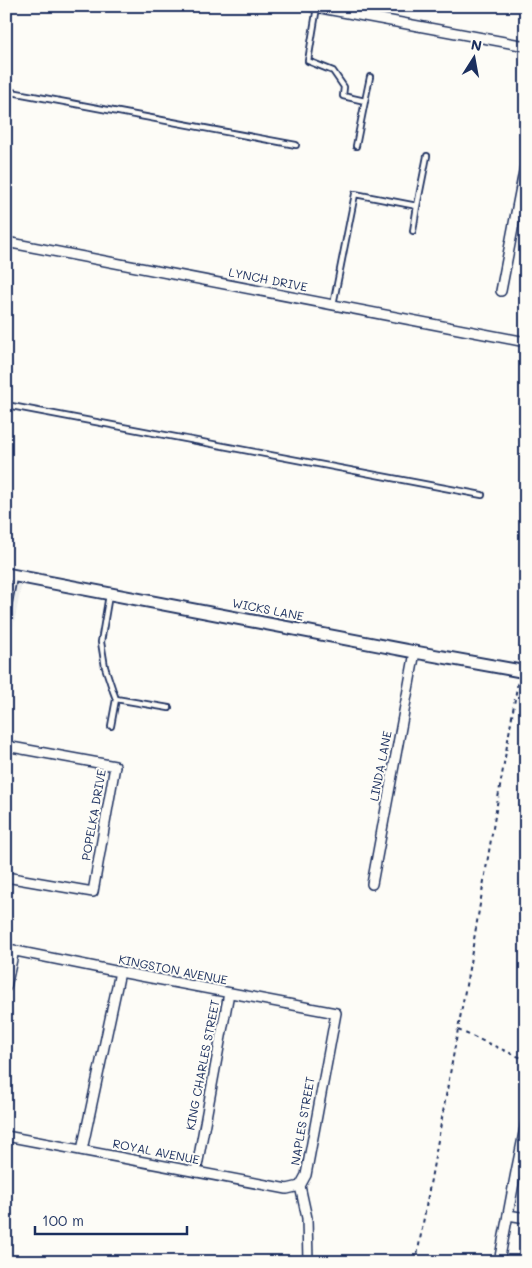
<svg xmlns="http://www.w3.org/2000/svg" width="532" height="1268" viewBox="0 0 532 1268" font-family="Mali,sans-serif">
<style>
.built{fill:#edeeec}
.lines{fill:none;stroke-linecap:round;stroke-linejoin:round}
.service-casing{stroke:#1b2f5e;stroke-width:8}
.minor-casing{stroke:#1b2f5e;stroke-width:12}
.tertiary-casing{stroke:#1b2f5e;stroke-width:15}
.path{stroke:#1b2f5e;stroke-width:2;stroke-dasharray:4 4;stroke-linecap:butt}
.service{stroke:#fdfcf7;stroke-width:4.5}
.minor{stroke:#fdfcf7;stroke-width:9}
.tertiary{stroke:#fdfcf7;stroke-width:11}
.labels{text-anchor:middle;stroke-width:4;stroke-linejoin:round;paint-order:stroke}
.street-label{font-size:12px;fill:#1b2f5e;stroke:#fdfcf7}
</style>
<rect width="100%" height="100%" fill="#fdfcf7"/>
<filter id="ink" filterUnits="userSpaceOnUse"><feTurbulence type="fractalNoise" baseFrequency=".02" numOctaves="2"/><feDisplacementMap in="SourceGraphic" scale="10" xChannelSelector="R" yChannelSelector="G"/><feConvolveMatrix kernelMatrix="1 2 1 2 8 2 1 2 1" color-interpolation-filters="sRGB"/></filter>
<g filter="url(#ink)">
<!-- built -->
<polygon class="built" points="6,574 23,577 6,665"/>
<g class="lines">
<defs>
<g id="service">
<polyline points="317,7 308,61 333,71 344,87 343,96 365,101 356,146"/>
<polyline points="6,91 296,145"/>
<polyline points="365,101 370,77"/>
<polyline points="413,231 417,206"/>
<polyline points="333,305 355,194 417,206 427,156"/>
<polyline points="6,405 482,495"/>
<polyline points="109,595 101,642 105,667 113,691 116,699 111,726"/>
<polyline points="6,619 14,577"/>
<polyline points="116,699 169,708"/>
</g>
<g id="minor">
<polyline points="310,6 526,46"/>
<polyline points="6,242 526,342"/>
<polyline points="501,291 526,161"/>
<polyline points="6,746 115,766 93,892 6,877"/>
<polyline points="372,884 415,652"/>
<polyline points="6,949 120,972 336,1013 306,1175 300,1186 307,1218 308,1262"/>
<polyline points="6,987 14,950"/>
<polyline points="6,1136 287,1189 300,1186"/>
<polyline points="82,1150 120,972"/>
<polyline points="196,1172 229,993"/>
<polyline points="508,1215 526,1218"/>
<polyline points="499,1262 516,1172 526,1123"/>
</g>
<polyline id="tertiary" points="6,574 415,652 526,672"/>
</defs>
<!-- service casing -->
<use href="#service" class="service-casing"/>
<!-- minor casing -->
<use href="#minor" class="minor-casing"/>
<!-- tertiary casing -->
<use href="#tertiary" class="tertiary-casing"/>
<!-- path -->
<g class="path">
<polyline points="521,662 526,637"/>
<polyline points="458,1030 526,1060"/>
<polyline points="416,1262 470,963 518,681"/>
</g>
<!-- service -->
<use href="#service" class="service"/>
<!-- minor -->
<use href="#minor" class="minor"/>
<!-- tertiary -->
<use href="#tertiary" class="tertiary"/>
</g>
</g>
<g class="labels">
<!-- street labels -->
<g class="street-label">
<text transform="translate(268 280) rotate(11)" y="4">LYNCH DRIVE</text>
<text transform="translate(268 610) rotate(11)" y="4">WICKS LANE</text>
<text transform="translate(381 766) rotate(-79)" y="4">LINDA LANE</text>
<text transform="translate(94 815) rotate(-80)" y="4">POPELKA DRIVE</text>
<text transform="translate(173 970) rotate(11)" y="4">KINGSTON AVENUE</text>
<text transform="translate(203 1065) rotate(-79)" y="4">KING CHARLES STREET</text>
<text transform="translate(303 1121) rotate(-80)" y="4">NAPLES STREET</text>
<text transform="translate(156 1152) rotate(11)" y="4">ROYAL AVENUE</text>
</g>
</g>
<!-- margin -->
<rect width="532" height="1268" fill="none" stroke="#fdfcf7" stroke-width="25"/>
<rect x="12" y="12" width="507" height="1243" fill="none" stroke="#1b2f5e" stroke-width="2" filter="url(#ink)"/>
<!-- north arrow -->
<g transform="translate(474 58) rotate(11)" stroke="#fdfcf7" stroke-width="4" paint-order="stroke">
<path d="M0-4L9 19L0 12L-9 19Z" fill="#1b2f5e"/>
<text y="-8" font-size="14" font-weight="bold" text-anchor="middle" fill="#1b2f5e">N</text>
</g>
<!-- scale -->
<path d="M35 1226v8h152v-8" fill="none" stroke="#1b2f5e" stroke-width="2.5"/>
<text x="42" y="1226" font-size="15" fill="#1b2f5e" stroke="#fdfcf7" stroke-width="4" paint-order="stroke">100 m</text>
</svg>
